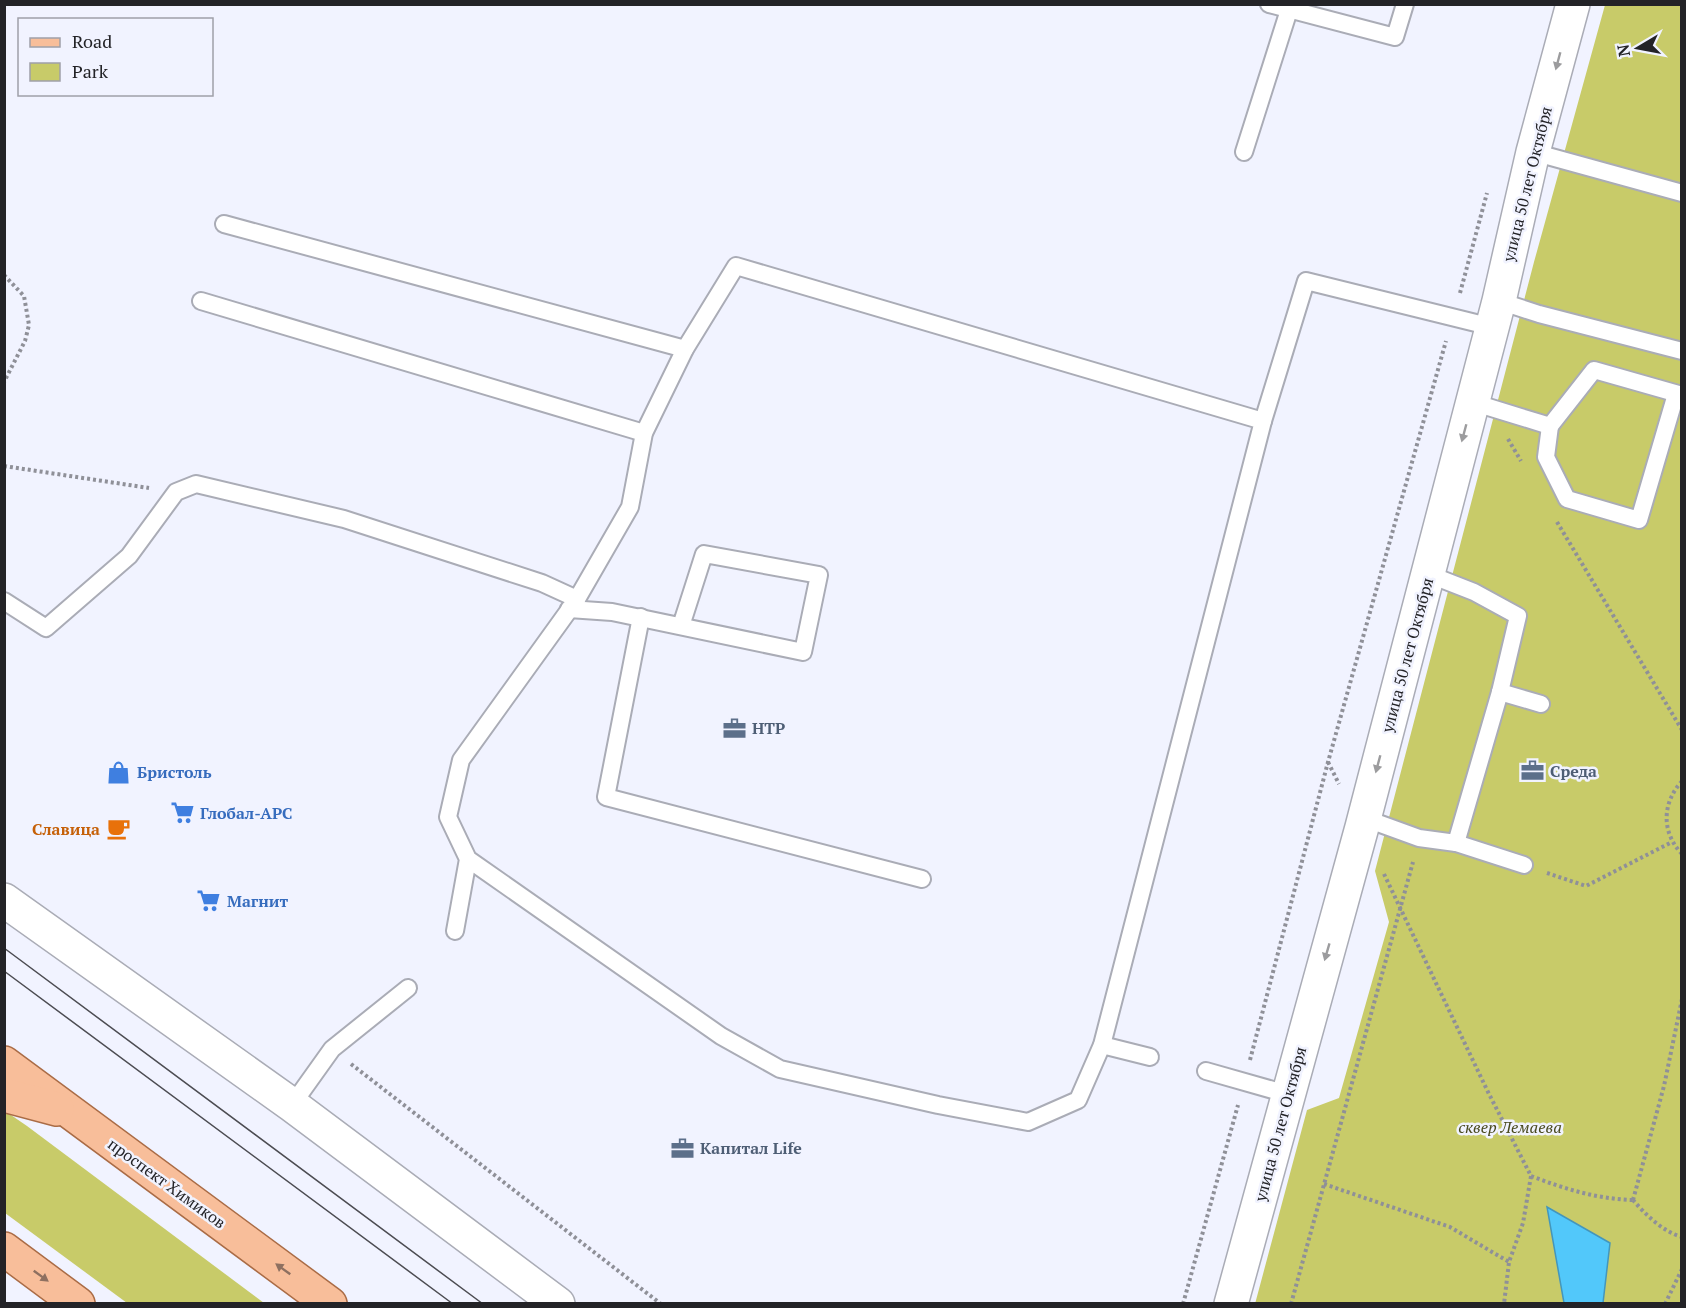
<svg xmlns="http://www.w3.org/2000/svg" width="1686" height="1308" viewBox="0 0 1686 1308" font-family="'PT Serif',serif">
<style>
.green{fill:#c8cb69}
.water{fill:#52c8fa;stroke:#4496bb;stroke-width:1.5}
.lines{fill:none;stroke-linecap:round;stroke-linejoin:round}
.service-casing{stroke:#aaacb6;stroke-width:20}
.minor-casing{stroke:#aaacb6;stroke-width:36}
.tertiary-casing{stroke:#aaacb6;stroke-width:36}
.primary-casing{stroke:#aa6c46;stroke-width:36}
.path{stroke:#8f9098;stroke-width:4;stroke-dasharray:3 3;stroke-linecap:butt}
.service{stroke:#fff;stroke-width:16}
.minor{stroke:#fff;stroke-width:33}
.tertiary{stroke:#fff;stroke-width:33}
.primary{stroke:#f8be9a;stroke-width:33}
.tram{stroke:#4c4c52;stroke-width:1.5}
.oneway{fill:#9c9c9e}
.oneway2{fill:#8e7060}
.labels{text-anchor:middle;stroke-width:5;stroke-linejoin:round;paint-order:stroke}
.street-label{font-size:16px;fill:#232327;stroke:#f1f3ff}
.service-label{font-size:16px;font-weight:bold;fill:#4e5e75;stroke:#f1f3ff;text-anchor:start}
.shop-label{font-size:16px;font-weight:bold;fill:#366cbe;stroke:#f1f3ff;text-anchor:start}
.food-label{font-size:16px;font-weight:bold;fill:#c56008;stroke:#f1f3ff;text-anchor:end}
.park-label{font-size:16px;font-style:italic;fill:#48491e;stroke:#f1f3ff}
</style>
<rect width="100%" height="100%" fill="#f1f3ff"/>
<!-- green -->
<g class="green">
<polygon points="1605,5 1681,5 1681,1303 1255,1304 1307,1110 1339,1098 1389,922 1375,871 1534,262"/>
<polygon points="5,1112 8,1113 27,1126 264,1303 127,1303 5,1213"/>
</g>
<!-- water -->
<polygon class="water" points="1547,1207 1610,1243 1603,1303 1564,1303"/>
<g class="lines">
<defs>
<g id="service">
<polyline points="1269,4 1395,37 1405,4"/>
<polyline points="1244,152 1289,10"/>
<polyline points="1533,152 1682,193"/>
<polyline points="224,224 685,349"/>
<polyline points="201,301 644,433"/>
<polyline points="1499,301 1539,314 1682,351"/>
<polyline points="1472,402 1550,426 1594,370 1682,395"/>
<polyline points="1263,421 1306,281 1492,327"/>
<polyline points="1550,426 1546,457 1567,499 1639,520 1676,394"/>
<polyline points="4,601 46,628 129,556 176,492 196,484 344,519 542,583 577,599"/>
<polyline points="569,609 612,612 803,652 819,575 704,554 681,626"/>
<polyline points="641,617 606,797 922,879"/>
<polyline points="1500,692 1541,704"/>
<polyline points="1364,818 1419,838 1456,843 1500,692 1518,616 1474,592 1428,574"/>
<polyline points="1456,843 1524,865"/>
<polyline points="455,931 468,859 448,817 461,760 577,599 630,507 644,433 685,349 736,266 1263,421 1102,1045 1078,1100 1028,1122 938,1105 780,1069 721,1036 468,859"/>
<polyline points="1102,1045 1150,1057"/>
<polyline points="1206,1071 1287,1094"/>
<polyline points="292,1105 332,1049 408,988"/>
</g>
<polyline id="minor" points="4,900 292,1105 558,1304"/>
<polyline id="tertiary" points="1231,1304 1362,827 1499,301 1533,152 1573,4"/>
<g id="primary">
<polyline points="4,1063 330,1304"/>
<polyline points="4,1095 57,1109"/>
<polyline points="4,1249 78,1304"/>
</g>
</defs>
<!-- service casing -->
<use href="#service" class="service-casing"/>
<!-- minor casing -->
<use href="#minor" class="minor-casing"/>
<!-- tertiary casing -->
<use href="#tertiary" class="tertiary-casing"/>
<!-- primary casing -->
<use href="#primary" class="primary-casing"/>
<!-- path -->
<g class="path">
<polyline points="4,275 24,296 29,325 25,341 4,382"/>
<polyline points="1460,293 1487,193"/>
<polyline points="1508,439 1521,461"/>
<polyline points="4,466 149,488"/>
<polyline points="1557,522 1682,730"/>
<polyline points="1328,762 1339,784"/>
<path d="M 1682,781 C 1662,803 1661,832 1682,854"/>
<polyline points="1547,873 1586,886 1672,842"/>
<polyline points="1384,874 1488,1092 1531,1176 1523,1223 1509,1262 1504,1304"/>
<polyline points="1250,1060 1328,762 1446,341"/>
<polyline points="351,1064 661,1304"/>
<path d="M 1531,1176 C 1565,1189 1597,1199 1633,1200"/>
<polyline points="1324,1184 1450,1227 1509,1262"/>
<polyline points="1633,1200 1664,1086 1682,999"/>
<path d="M 1633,1200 C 1645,1214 1663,1232 1682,1237"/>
<polyline points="1183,1304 1238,1105"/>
<polyline points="1291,1304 1413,862"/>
<polyline points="1665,1304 1682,1269"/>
</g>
<!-- service -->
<use href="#service" class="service"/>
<!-- minor -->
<use href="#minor" class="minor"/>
<!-- tertiary -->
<use href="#tertiary" class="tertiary"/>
<!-- primary -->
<use href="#primary" class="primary"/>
<!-- tram -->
<g class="tram">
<polyline points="4,948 483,1304"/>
<polyline points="4,971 453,1304"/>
</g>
</g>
<!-- one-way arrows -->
<defs><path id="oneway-solid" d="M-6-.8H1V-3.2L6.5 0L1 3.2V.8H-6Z" transform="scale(1.5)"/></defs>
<g class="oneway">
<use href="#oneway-solid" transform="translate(1558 61) rotate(105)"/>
<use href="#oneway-solid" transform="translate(1464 433) rotate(105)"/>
<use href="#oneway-solid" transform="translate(1378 764) rotate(105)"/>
<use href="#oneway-solid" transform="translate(1327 952) rotate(106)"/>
</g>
<g class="oneway2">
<use href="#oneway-solid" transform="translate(283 1269) rotate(-144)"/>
<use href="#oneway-solid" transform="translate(41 1276) rotate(36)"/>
</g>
<!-- icons -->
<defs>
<symbol id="office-bare" viewBox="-9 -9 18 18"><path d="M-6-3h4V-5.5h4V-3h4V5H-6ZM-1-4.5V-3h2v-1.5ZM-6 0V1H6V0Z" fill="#5c6f8a" stroke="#f1f3ff" stroke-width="2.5" paint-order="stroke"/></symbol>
<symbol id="shop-bare" viewBox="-9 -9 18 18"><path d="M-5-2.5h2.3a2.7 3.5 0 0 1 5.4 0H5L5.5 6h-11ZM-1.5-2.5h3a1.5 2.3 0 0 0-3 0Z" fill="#3f7fe0" stroke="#f1f3ff" stroke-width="2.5" paint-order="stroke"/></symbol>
<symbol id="supermarket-bare" viewBox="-9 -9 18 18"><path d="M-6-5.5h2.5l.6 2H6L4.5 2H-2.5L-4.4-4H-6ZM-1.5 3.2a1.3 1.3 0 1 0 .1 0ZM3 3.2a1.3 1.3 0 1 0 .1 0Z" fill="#3f7fe0" stroke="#f1f3ff" stroke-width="2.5" paint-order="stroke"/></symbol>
<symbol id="cafe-bare" viewBox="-9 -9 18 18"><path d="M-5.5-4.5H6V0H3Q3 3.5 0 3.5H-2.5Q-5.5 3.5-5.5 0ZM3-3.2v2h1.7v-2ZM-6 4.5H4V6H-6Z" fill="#e8710a" stroke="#f1f3ff" stroke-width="2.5" paint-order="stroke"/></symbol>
</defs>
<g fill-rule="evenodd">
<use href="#office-bare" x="718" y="712" width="33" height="33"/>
<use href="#office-bare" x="1516" y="754" width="33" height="33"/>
<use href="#shop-bare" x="102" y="756" width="33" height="33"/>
<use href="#supermarket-bare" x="166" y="796" width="33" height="33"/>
<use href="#cafe-bare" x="102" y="812" width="33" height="33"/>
<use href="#supermarket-bare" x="192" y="884" width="33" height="33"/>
<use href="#office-bare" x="666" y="1132" width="33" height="33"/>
</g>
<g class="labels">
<!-- street labels -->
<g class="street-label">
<text transform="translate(1527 184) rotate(-76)" y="6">улица 50 лет Октября</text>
<text transform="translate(1407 655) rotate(-75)" y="6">улица 50 лет Октября</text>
<text transform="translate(1280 1124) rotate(-75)" y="6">улица 50 лет Октября</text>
<text transform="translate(167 1183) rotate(36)" y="6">проспект Химиков</text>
</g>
<!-- service labels -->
<g class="service-label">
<text x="752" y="734">НТР</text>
<text x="1550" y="777">Среда</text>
<text x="700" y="1154">Капитал Life</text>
</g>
<!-- shop labels -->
<g class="shop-label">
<text x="137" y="778">Бристоль</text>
<text x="200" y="819">Глобал-АРС</text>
<text x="227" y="907">Магнит</text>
</g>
<!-- food labels -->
<g class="food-label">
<text x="100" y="835">Славица</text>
</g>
<!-- park labels -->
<g class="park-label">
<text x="1510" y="1133">сквер Лемаева</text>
</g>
</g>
<!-- border -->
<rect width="1686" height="1308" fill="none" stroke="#232327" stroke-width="12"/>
<!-- legend -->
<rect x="18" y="18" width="195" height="78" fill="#f1f3ff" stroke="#9fa0a9" stroke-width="1.5"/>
<rect x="30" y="38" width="30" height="9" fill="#f8be9a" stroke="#9fa0a9" stroke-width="1.5"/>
<text x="72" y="48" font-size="18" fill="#232327">Road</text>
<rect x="30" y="63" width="30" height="18" fill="#c8cb69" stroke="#9fa0a9" stroke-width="1.5"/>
<text x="72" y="78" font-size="18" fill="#232327">Park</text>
<!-- north arrow -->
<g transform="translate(1638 48) rotate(260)" stroke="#f1f3ff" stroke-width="4.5" paint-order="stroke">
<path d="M0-4.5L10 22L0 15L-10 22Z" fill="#232327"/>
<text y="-9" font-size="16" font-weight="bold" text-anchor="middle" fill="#232327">N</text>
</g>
</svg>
